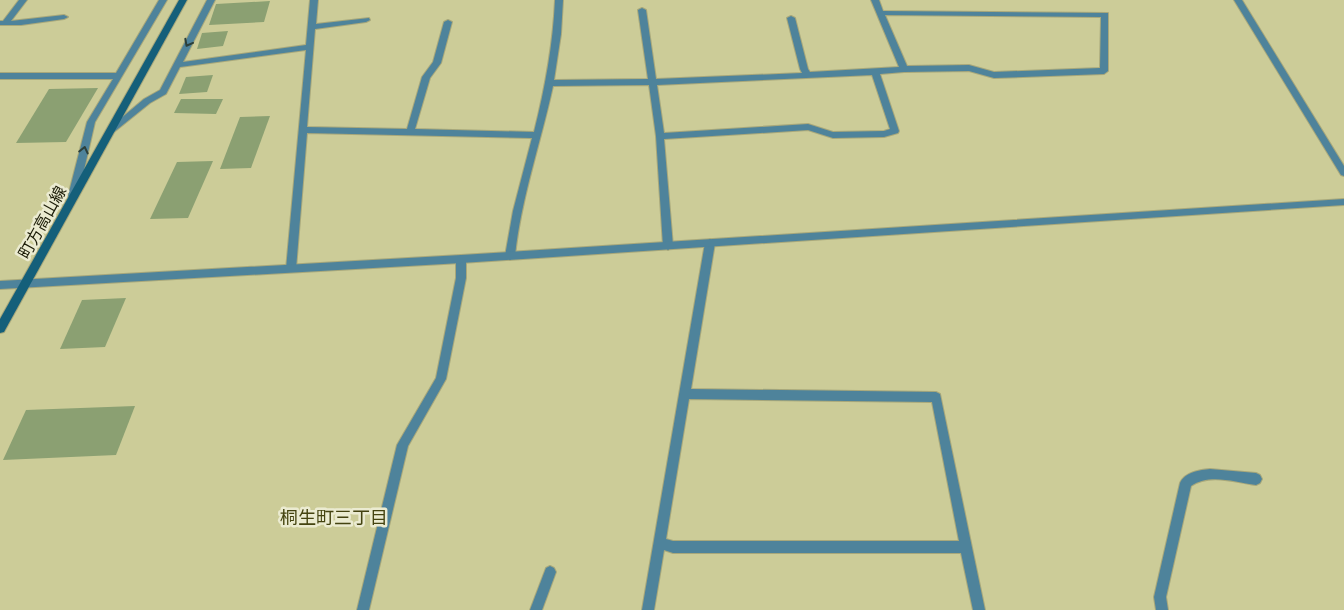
<svg xmlns="http://www.w3.org/2000/svg" width="1344" height="610" viewBox="0 0 1344 610" font-family="Lato,'Noto Sans JP',sans-serif">
<style>
.building{fill:#8ba072}
.lines{fill:none;stroke-linecap:round;stroke-linejoin:round}
.minor-casing{stroke:#a8a87b;stroke-width:2}
.tertiary-casing{stroke:#a8a87b;stroke-width:2}
.secondary-casing{stroke:#a8a87b;stroke-width:2}
.minor{fill:#4e839b;fill-rule:evenodd}
.tertiary{fill:#4e839b;fill-rule:evenodd}
.secondary{fill:#145f7a;fill-rule:evenodd}
.oneway{stroke:#2c3f3a}
.labels{text-anchor:middle;stroke-width:5;stroke-linejoin:round;paint-order:stroke}
.street-label{font-size:16px;fill:#1a1a06;stroke:#ebebd1}
.neighbourhood-label{font-size:18px;fill:#444310;stroke:#ebebd1}
</style>
<rect width="100%" height="100%" fill="#cccc98"/>
<!-- building -->
<g class="building">
<polygon points="270,1 264,22 209,25 216,4"/>
<polygon points="228,31 223,46 197,49 202,33"/>
<polygon points="213,75 207,92 179,94 186,77"/>
<polygon points="98,88 66,142 16,143 49,89"/>
<polygon points="181,99 223,99 216,114 174,113"/>
<polygon points="270,116 251,168 220,169 240,117"/>
<polygon points="213,161 188,218 150,219 177,162"/>
<polygon points="126,298 105,347 60,349 82,300"/>
<polygon points="135,406 116,455 3,460 26,410"/>
</g>
<g class="lines">
<defs>
<g id="minor">
<polygon points="19,0 27,0 11,21 64,15 68,17 64,19 21,25 0,25 0,21 3,21"/>
<polygon points="159,0 167,0 95,122 78,196 76,198 70,198 68,196 87,122 113,79 0,79 0,73 116,73"/>
<path d="M 207,0 L 215,0 L 183,62 L 306,45 L 310,0 L 318,0 L 316,24 L 369,18 L 370,20 L 366,22 L 315,29 L 307,127 L 407,129 L 422,77 L 433,62 L 444,22 L 448,20 L 452,22 L 441,63 L 430,78 L 415,129 L 534,132 C 545,88 553,45 555,0 L 563,0 L 561,34 L 554,80 L 648,79 L 638,10 L 642,8 L 646,10 L 656,79 L 802,73 L 800,69 L 787,18 L 791,16 L 795,18 L 808,69 L 810,72 L 899,67 L 871,0 L 879,0 L 883,11 L 1108,13 L 1108,71 L 1104,74 L 994,78 L 969,71 L 904,72 L 880,74 L 899,131 L 898,133 L 884,137 L 833,138 L 808,130 L 664,139 L 673,246 L 668,250 L 663,246 L 656,136 L 649,85 L 553,86 C 541,142 521,198 515,256 L 510,260 L 505,256 L 513,211 L 532,138 L 307,133 L 296,269 L 294,272 L 288,272 L 286,269 L 306,50 L 180,67 L 166,94 L 150,103 L 114,132 L 111,133 L 107,130 L 144,99 L 160,90 ZM 885,15 L 1101,17 L 1100,68 L 994,72 L 969,65 L 907,66 ZM 872,75 L 890,129 L 884,131 L 833,132 L 808,124 L 664,133 L 657,85 Z"/>
<path d="M 710,239 L 715,243 L 691,389 L 936,392 L 940,394 L 985,610 L 973,610 L 961,553 L 673,553 L 664,550 L 654,610 L 642,610 L 705,243 ZM 689,399 L 932,402 L 959,541 L 673,541 L 666,539 Z"/>
<polygon points="461,255 466,259 466,278 446,379 408,446 369,610 357,610 397,445 436,378 456,278 456,259"/>
<path d="M 1210,469 L 1256,473 L 1260,475 L 1262,479 L 1260,483 L 1256,485 C 1235,482 1209,473 1191,486 L 1166,597 L 1168,610 L 1156,610 L 1154,597 L 1180,483 C 1185,472 1200,470 1210,469 Z"/>
<polygon points="550,566 554,568 556,572 542,610 530,610 546,568"/>
</g>
<g id="tertiary">
<polygon points="1234,0 1242,0 1344,166 1344,176 1341,175"/>
<polygon points="1344,199 1344,205 461,263 0,289 0,281 461,255"/>
</g>
<polygon id="secondary" points="179,0 187,0 4,332 0,333 0,319"/>
</defs>
<!-- minor casing -->
<use href="#minor" class="minor-casing"/>
<!-- tertiary casing -->
<use href="#tertiary" class="tertiary-casing"/>
<!-- secondary casing -->
<use href="#secondary" class="secondary-casing"/>
<!-- minor -->
<use href="#minor" class="minor"/>
<!-- tertiary -->
<use href="#tertiary" class="tertiary"/>
<!-- secondary -->
<use href="#secondary" class="secondary"/>
</g>
<!-- one-way arrows -->
<defs><path id="oneway-chevron" d="M-2-3.5L2.5 0L-2 3.5" fill="none" stroke-width="1.6" stroke-linecap="round" stroke-linejoin="round" transform="scale(1.25)"/></defs>
<g class="oneway">
<use href="#oneway-chevron" transform="translate(188 43) rotate(118)"/>
<use href="#oneway-chevron" transform="translate(84 150) rotate(-77)"/>
</g>
<g class="labels">
<!-- street labels -->
<g class="street-label">
<text transform="translate(42 222) rotate(-61)" y="6">町方高山線</text>
</g>
<!-- neighbourhood labels -->
<g class="neighbourhood-label">
<text x="334" y="524">桐生町三丁目</text>
</g>
</g>
</svg>
